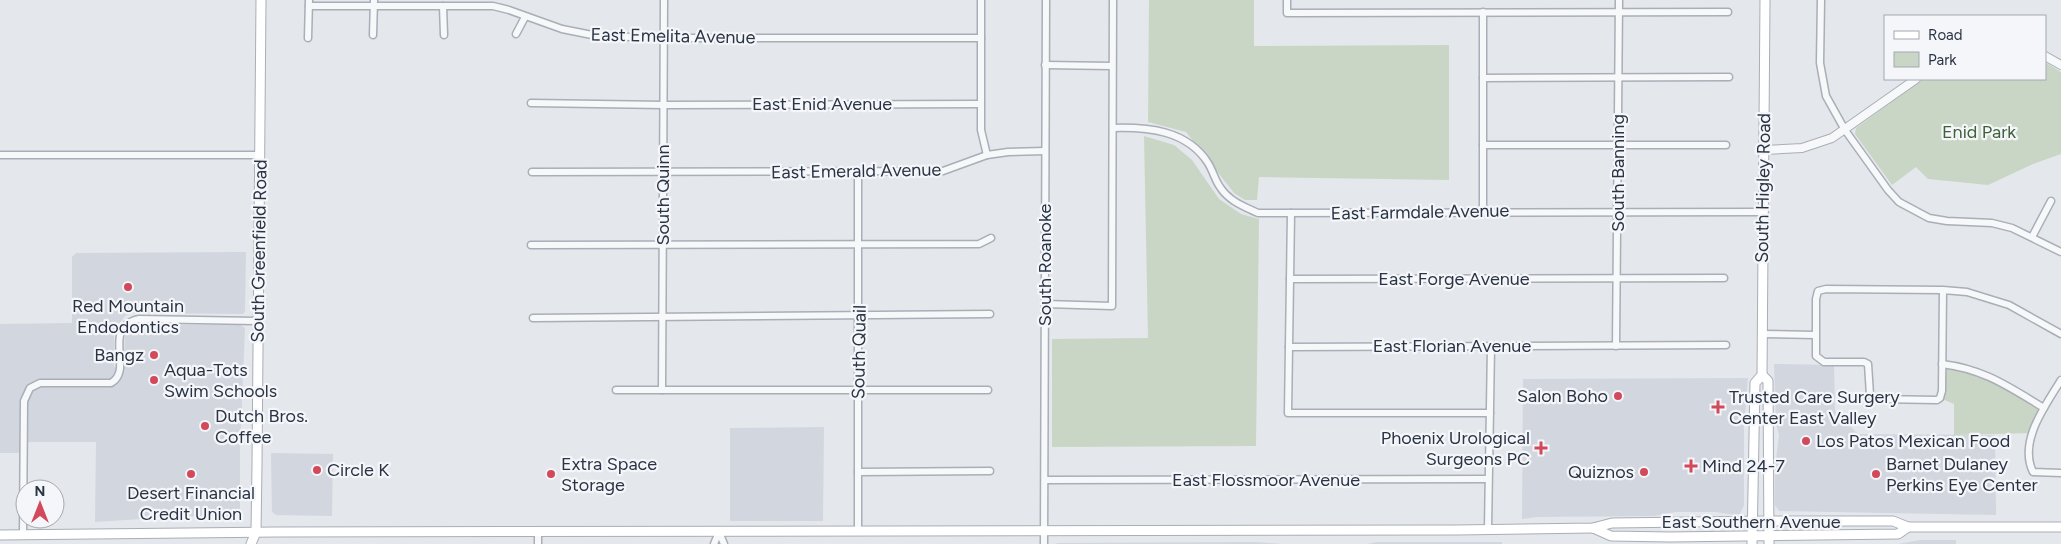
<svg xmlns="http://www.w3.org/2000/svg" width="2061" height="544" viewBox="0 0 2061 544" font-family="Figtree,sans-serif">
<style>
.built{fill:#d2d6de}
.green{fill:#c9d6c5}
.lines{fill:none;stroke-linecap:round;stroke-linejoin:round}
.minor-casing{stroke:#a9aeb7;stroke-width:9}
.tertiary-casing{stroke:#a9aeb7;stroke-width:10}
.secondary-casing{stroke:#a9aeb7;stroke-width:11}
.minor{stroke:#f7f8fa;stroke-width:6}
.tertiary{stroke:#f7f8fa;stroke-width:8}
.secondary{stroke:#fff;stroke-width:9}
.poi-dot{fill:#d1495b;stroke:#f4f6f9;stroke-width:2}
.labels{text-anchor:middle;stroke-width:4.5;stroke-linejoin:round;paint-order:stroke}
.street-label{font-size:18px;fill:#2b3445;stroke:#f4f6f9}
.park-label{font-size:18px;fill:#3f6138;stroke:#f4f6f9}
.poi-label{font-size:18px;fill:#2b3445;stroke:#f4f6f9;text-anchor:start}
</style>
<rect width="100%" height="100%" fill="#e4e7ec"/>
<!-- built -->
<g class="built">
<polygon points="246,252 245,311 243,314 133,313 125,316 114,330 114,367 124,368 125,334 130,325 240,325 245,328 240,449 240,507 239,513 235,518 210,516 171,517 95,522 96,442 29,442 19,453 0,453 0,324 72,323 72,257 76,253"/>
<polygon points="1774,364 1834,365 1835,411 1858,434 1995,435 1996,515 1779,511 1775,505 1775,468 1779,435 1776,423"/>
<polygon points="1748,378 1744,426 1744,505 1740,514 1735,515 1716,512 1676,512 1654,516 1537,517 1522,519 1523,379"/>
<polygon points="824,427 823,521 730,521 730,428"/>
<polygon points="271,453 333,454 332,516 276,515 272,512"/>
<polygon points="1920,540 1956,540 1956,544 1898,544"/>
<polygon points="1256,542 1283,544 1055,544 1058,543"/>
<polygon points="1376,542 1502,542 1502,544 1367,544"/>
</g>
<!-- green -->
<g class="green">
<polygon points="1149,0 1254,0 1254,46 1449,45 1449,180 1259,177 1257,200 1245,200 1234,193 1186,132 1148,122"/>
<polygon points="2045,62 2061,72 2061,154 2033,164 1988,185 1928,179 1916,167 1892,185 1855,134 1856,128 1923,79 2045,79"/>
<polygon points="1144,136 1174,145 1192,160 1219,199 1241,214 1259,219 1256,446 1052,447 1052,339 1148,338"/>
<polygon points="1942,364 1980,372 2044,408 2032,433 1954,435 1954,404 1940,398"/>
</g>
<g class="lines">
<defs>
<g id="minor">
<polyline points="981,0 981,130 987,155"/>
<polyline points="1287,0 1287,13 1728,12"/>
<polyline points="1821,0 1820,63 1826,96 1845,130 1888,190 1899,202 1929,218 1947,221 1992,223 2012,228 2061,252"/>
<polyline points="309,6 493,6 509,10 562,29 597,36 664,38 981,38"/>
<polyline points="443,6 444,35"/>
<polyline points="516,34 525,17"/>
<polyline points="373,35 374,0"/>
<polyline points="308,38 309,0"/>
<polyline points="1045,65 1112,66"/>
<polyline points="1483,78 1729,77"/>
<polyline points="531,103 664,105 980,104"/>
<path d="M 1113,128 C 1148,127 1187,130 1208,163 C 1213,171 1215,180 1220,187 C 1229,201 1243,206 1258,213 L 1763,212"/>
<polyline points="1483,145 1726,145"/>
<polyline points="0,155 260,155"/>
<polyline points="532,172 943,171 987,155 1008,152 1045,151"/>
<polyline points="1483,211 1483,12"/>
<polyline points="1291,213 1288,413 1490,413"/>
<polyline points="2032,237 2051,201"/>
<polyline points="531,245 979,244 991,238"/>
<polyline points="1290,279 1724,278"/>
<polyline points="1943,290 1942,391 1940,398 1937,400 1875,399 1870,395 1868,364 1864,362 1824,362 1816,356 1816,299 1818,291 1826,289 1943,290 1967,292 2009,305 2061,334"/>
<polyline points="1045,304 1112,306 1113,0"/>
<polyline points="533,318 990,314"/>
<polyline points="1762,334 1815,335"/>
<polyline points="1616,346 1619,0"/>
<polyline points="1289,347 1726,345"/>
<path d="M 1942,364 C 1984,369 2009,387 2044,408"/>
<path d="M 2061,380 C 2046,405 2018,441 2033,472 L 2061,473"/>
<polyline points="616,390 988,390"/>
<polyline points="662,390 664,0"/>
<polyline points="858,472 990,471"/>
<polyline points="1045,480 1488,479"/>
<polyline points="1488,529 1491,346"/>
<polyline points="858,531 858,172"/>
<polyline points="538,532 538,544"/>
<polyline points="719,532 724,544"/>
<path d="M 23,535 L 24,401 L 30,388 L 40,383 L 111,383 C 135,369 100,328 139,319 L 259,321"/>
<polyline points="714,544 719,532"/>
<polyline points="1044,544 1046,0"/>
</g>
<g id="tertiary">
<polyline points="2045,56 2061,65"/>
<polyline points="1764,150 1802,148 1832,138 1916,79"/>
</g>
<g id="secondary">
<polyline points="1762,375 1768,381 1769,544"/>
<polyline points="1593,528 1611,536 1670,537 1898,534 1908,527"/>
<polyline points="0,535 276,532 1456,530 1593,528 1612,523 1768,521 1893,521 1908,527 2061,527"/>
<polyline points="251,544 256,532 257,465 261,0"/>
<polyline points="1752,544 1755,383 1762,375 1765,0"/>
</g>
</defs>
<!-- minor casing -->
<use href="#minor" class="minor-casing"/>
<!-- tertiary casing -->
<use href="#tertiary" class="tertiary-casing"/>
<!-- secondary casing -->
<use href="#secondary" class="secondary-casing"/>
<!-- minor -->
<use href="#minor" class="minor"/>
<!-- tertiary -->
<use href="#tertiary" class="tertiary"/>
<!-- secondary -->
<use href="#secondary" class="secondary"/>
</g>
<!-- markers -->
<g class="poi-dot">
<circle cx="128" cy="287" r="5"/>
<circle cx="154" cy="355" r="5"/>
<circle cx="154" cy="380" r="5"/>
<circle cx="1618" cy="396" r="5"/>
<path d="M1715.5 399.5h5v5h5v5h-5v5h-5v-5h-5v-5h5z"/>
<circle cx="205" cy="426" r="5"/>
<circle cx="1806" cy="441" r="5"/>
<path d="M1538.5 440.5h5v5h5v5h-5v5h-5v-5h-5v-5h5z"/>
<path d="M1688.5 458.5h5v5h5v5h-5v5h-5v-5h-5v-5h5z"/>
<circle cx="317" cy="470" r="5"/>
<circle cx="1644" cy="472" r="5"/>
<circle cx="191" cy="474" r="5"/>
<circle cx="551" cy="474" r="5"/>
<circle cx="1876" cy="474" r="5"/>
</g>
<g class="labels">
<!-- street labels -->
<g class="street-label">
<text transform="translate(673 36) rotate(1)" y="6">East Emelita Avenue</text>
<text x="822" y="110">East Enid Avenue</text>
<text transform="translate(856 171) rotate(-1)" y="6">East Emerald Avenue</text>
<text transform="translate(1618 173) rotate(-90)" y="6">South Banning</text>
<text transform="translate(1763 188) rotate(-89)" y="6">South Higley Road</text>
<text transform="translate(663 195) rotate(-90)" y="6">South Quinn</text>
<text transform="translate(1420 212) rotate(-1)" y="6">East Farmdale Avenue</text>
<text transform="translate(259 251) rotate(-89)" y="6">South Greenfield Road</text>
<text transform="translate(1045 265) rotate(-90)" y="6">South Roanoke</text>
<text x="1454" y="285">East Forge Avenue</text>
<text x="1452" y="352">East Florian Avenue</text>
<text transform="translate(859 352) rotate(-89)" y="6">South Quail</text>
<text x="1266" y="486">East Flossmoor Avenue</text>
<text x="1751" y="528">East Southern Avenue</text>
</g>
<!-- park labels -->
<g class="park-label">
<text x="1979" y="138">Enid Park</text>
</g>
<!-- poi labels -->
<g class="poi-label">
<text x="128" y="312" text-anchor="middle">Red Mountain<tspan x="128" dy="21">Endodontics</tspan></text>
<text x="144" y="361" text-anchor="end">Bangz</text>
<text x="164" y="376">Aqua-Tots<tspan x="164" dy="21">Swim Schools</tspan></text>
<text x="1608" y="402" text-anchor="end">Salon Boho</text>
<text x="1729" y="403">Trusted Care Surgery<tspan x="1729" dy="21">Center East Valley</tspan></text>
<text x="215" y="422">Dutch Bros.<tspan x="215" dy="21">Coffee</tspan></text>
<text x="1530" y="444" text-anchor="end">Phoenix Urological<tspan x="1530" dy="21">Surgeons PC</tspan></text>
<text x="1816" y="447">Los Patos Mexican Food</text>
<text x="561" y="470">Extra Space<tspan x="561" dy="21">Storage</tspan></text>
<text x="1886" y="470">Barnet Dulaney<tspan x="1886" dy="21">Perkins Eye Center</tspan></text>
<text x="1702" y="472">Mind 24-7</text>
<text x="327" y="476">Circle K</text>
<text x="1634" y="478" text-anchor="end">Quiznos</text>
<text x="191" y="499" text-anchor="middle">Desert Financial<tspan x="191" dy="21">Credit Union</tspan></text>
</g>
</g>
<!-- legend -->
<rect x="1884" y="15" width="162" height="65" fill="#f4f6f9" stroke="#a4a8b1"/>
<rect x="1894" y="31" width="25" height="8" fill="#ffffff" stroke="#a4a8b1"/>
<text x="1928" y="40" font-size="15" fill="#2b3445">Road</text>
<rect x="1894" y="52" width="25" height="15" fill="#c9d6c5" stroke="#a4a8b1"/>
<text x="1928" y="65" font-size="15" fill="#2b3445">Park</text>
<!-- north arrow -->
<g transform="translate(40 504)"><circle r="24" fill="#f4f6f9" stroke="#a4a8b1"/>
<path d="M0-4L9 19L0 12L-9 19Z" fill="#d1495b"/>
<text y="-8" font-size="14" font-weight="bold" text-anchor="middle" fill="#2b3445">N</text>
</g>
</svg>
